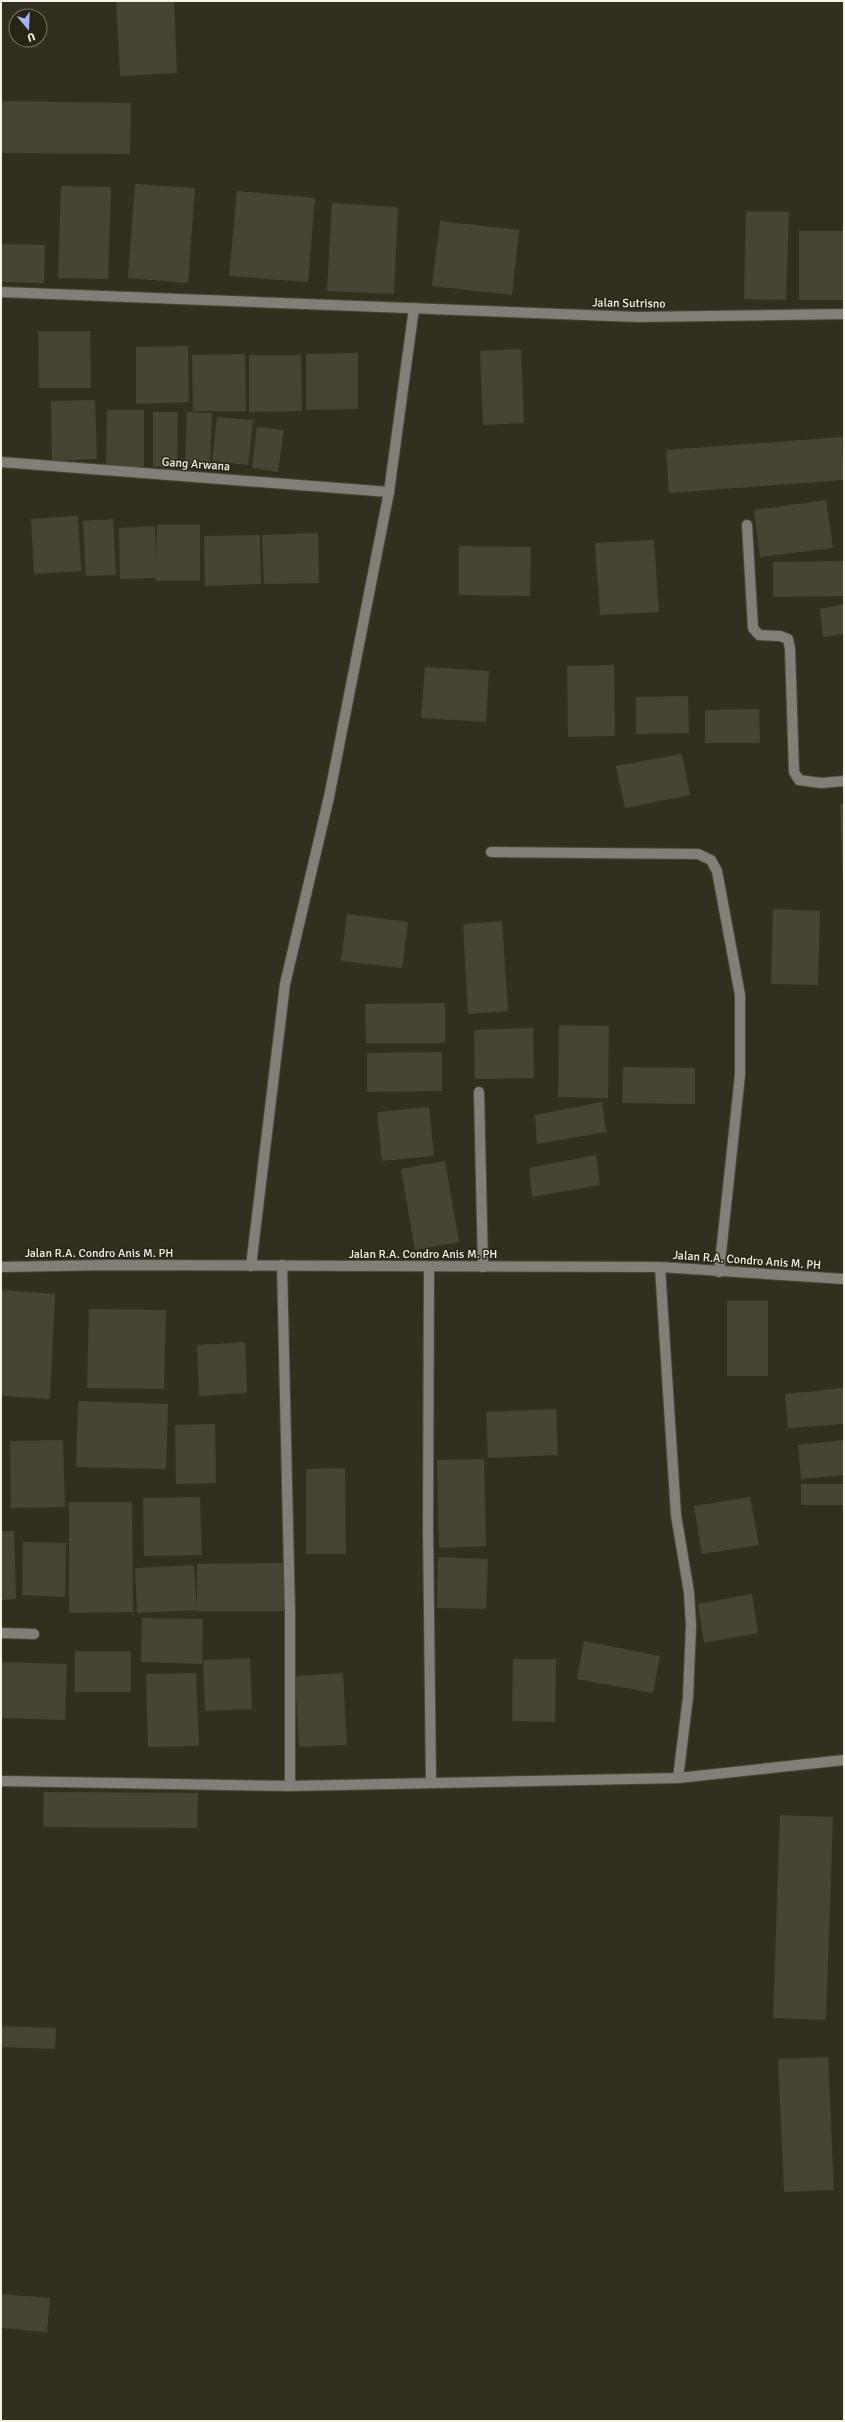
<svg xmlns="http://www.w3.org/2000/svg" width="845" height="2422" viewBox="0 0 845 2422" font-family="Signika,sans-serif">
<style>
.building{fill:#484434}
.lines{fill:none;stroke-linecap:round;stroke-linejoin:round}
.minor-casing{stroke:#4e4a3b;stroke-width:12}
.minor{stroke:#817f77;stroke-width:10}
.labels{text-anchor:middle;stroke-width:3;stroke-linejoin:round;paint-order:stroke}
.street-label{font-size:12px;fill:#f5f2e8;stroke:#292516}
</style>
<rect width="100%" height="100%" fill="#332f1f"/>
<!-- building -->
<g class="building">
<polygon points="116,1 174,1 177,73 120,76"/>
<polygon points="1,101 131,103 130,154 1,153"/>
<polygon points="135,184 195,188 188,283 128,278"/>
<polygon points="61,186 111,187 108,279 58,278"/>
<polygon points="237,191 315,198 308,282 229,276"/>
<polygon points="332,203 398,207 394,294 327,291"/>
<polygon points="746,211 789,212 786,300 744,299"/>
<polygon points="440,221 519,230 512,295 432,286"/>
<rect x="799" y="231" width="45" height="69"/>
<polygon points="1,244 45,245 44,283 1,282"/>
<polygon points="38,331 90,331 91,388 39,388"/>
<polygon points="188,346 189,402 136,404 136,347"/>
<polygon points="521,349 524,423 483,425 480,351"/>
<polygon points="358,353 358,409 306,410 306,354"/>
<polygon points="245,354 246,411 193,411 192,355"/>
<polygon points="249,355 301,355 302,411 249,412"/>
<polygon points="95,400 97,459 52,461 51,401"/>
<polygon points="107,410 144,410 144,468 106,467"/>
<polygon points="153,412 178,412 177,467 153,467"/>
<polygon points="187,412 212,413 210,466 185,465"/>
<polygon points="217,417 253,420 248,465 212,461"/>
<polygon points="257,427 284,430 278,472 252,468"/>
<polygon points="842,437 844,480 669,493 666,450"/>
<polygon points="826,500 833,548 760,557 754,510"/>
<polygon points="78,516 81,571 34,574 31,519"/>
<polygon points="113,519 116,575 86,576 83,521"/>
<polygon points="157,525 200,525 200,581 156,581 156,578 120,579 119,528 155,526 156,561"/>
<polygon points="318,533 319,583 264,584 262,535"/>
<polygon points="260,535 261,584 205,586 204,536"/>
<polygon points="654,540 659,612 600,615 595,543"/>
<polygon points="459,546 531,547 530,596 459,595"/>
<polygon points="843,561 843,596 773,597 773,562"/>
<polygon points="844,604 844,634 823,637 820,609"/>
<polygon points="614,665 615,736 568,737 567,666"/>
<polygon points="425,667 489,671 486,722 421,718"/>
<polygon points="688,696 689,733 636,734 636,697"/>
<polygon points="759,709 760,743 705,743 705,710"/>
<polygon points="682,754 690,795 625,808 616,766"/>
<polygon points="840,804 844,804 844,883 843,883"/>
<polygon points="773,909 820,911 818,985 771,984"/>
<polygon points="347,914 408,922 402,968 341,961"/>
<polygon points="502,921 508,1011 468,1014 463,924"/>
<polygon points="445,1003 445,1043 366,1043 365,1004"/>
<polygon points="559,1025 609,1026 608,1098 558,1097"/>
<polygon points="533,1028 534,1078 475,1079 474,1030"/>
<polygon points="442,1052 442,1091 367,1092 367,1053"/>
<polygon points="623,1067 695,1068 695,1104 622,1103"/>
<polygon points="602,1102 606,1132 537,1144 535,1115"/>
<polygon points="429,1107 434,1156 382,1161 377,1112"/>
<polygon points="596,1155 600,1185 532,1197 529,1168"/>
<polygon points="445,1161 459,1242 415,1250 401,1169"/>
<polygon points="1,1290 55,1294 50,1399 1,1396"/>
<rect x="727" y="1301" width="41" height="75"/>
<polygon points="89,1309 166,1310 164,1389 87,1388"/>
<polygon points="245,1342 247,1393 199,1396 197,1345"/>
<polygon points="844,1388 844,1424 788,1428 785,1394"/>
<polygon points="78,1401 168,1404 166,1469 76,1467"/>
<polygon points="556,1409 558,1455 488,1458 486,1412"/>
<polygon points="215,1424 216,1483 176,1484 175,1425"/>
<polygon points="63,1440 65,1507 11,1508 10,1441"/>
<polygon points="844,1440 844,1475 801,1479 798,1445"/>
<polygon points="484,1459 486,1546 439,1548 437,1460"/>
<polygon points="345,1468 346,1554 306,1554 306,1469"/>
<rect x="801" y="1484" width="43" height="21"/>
<polygon points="200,1497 202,1555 144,1556 143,1498"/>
<polygon points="750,1497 759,1545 702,1554 694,1506"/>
<polygon points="69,1502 132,1502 133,1612 69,1613"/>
<polygon points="1,1531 14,1531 16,1599 1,1600"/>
<polygon points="23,1542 66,1543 65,1597 22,1595"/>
<polygon points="438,1557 488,1559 486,1609 437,1608"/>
<polygon points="285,1563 285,1611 197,1611 197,1564"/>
<polygon points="194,1565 197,1610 137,1613 135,1568"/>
<polygon points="752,1594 758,1633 704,1643 698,1604"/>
<polygon points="142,1618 203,1619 202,1664 141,1662"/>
<polygon points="584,1641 660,1656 653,1693 577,1679"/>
<rect x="75" y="1651" width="56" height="41"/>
<polygon points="250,1658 252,1709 205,1711 203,1660"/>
<polygon points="513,1659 556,1659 555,1722 512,1721"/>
<polygon points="1,1662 67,1664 65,1720 1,1718"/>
<polygon points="196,1673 199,1746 148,1747 146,1674"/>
<polygon points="343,1673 347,1745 299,1747 295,1676"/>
<polygon points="44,1792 198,1793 197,1828 43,1827"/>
<polygon points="780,1815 833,1817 826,2020 773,2018"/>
<polygon points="1,2026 56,2028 55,2049 1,2047"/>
<polygon points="828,2057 834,2190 784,2192 778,2059"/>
<polygon points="1,2294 50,2298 47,2332 1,2328"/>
</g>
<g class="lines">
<defs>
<g id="minor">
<polyline points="1,292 638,317 844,314"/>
<polyline points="1,462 389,492"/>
<polyline points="747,525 753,628 759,635 780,636 788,639 790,649 794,772 799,780 821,783 844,781"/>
<polyline points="491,852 698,854 711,860 717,871 740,995 740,1075 719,1272"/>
<polyline points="479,1092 483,1267"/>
<polyline points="282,1265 290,1613 290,1786"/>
<polyline points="251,1266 285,984 329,797 389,492 414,308"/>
<polyline points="1,1267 108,1265 660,1267 844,1279"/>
<polyline points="429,1267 428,1529 431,1783"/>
<polyline points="660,1267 676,1515 689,1592 691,1626 688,1697 678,1778"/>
<polyline points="1,1633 34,1634"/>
<polyline points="1,1781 290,1786 678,1778 844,1760"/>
</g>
</defs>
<!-- minor casing -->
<use href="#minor" class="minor-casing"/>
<!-- minor -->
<use href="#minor" class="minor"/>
</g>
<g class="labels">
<!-- street labels -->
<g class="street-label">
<text transform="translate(629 303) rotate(1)" y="4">Jalan Sutrisno</text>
<text transform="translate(196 464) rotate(4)" y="4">Gang Arwana</text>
<text x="99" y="1257">Jalan R.A. Condro Anis M. PH</text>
<text x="423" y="1258">Jalan R.A. Condro Anis M. PH</text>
<text transform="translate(747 1260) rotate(4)" y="4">Jalan R.A. Condro Anis M. PH</text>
</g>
</g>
<!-- border -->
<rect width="845" height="2422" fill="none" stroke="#f5f2e8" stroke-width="4"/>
<!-- north arrow -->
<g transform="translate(28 28) rotate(161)"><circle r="19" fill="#292516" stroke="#7b776a"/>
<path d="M0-3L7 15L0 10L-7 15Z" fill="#a3b2fd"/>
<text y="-6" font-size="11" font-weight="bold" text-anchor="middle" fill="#f5f2e8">U</text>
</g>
</svg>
